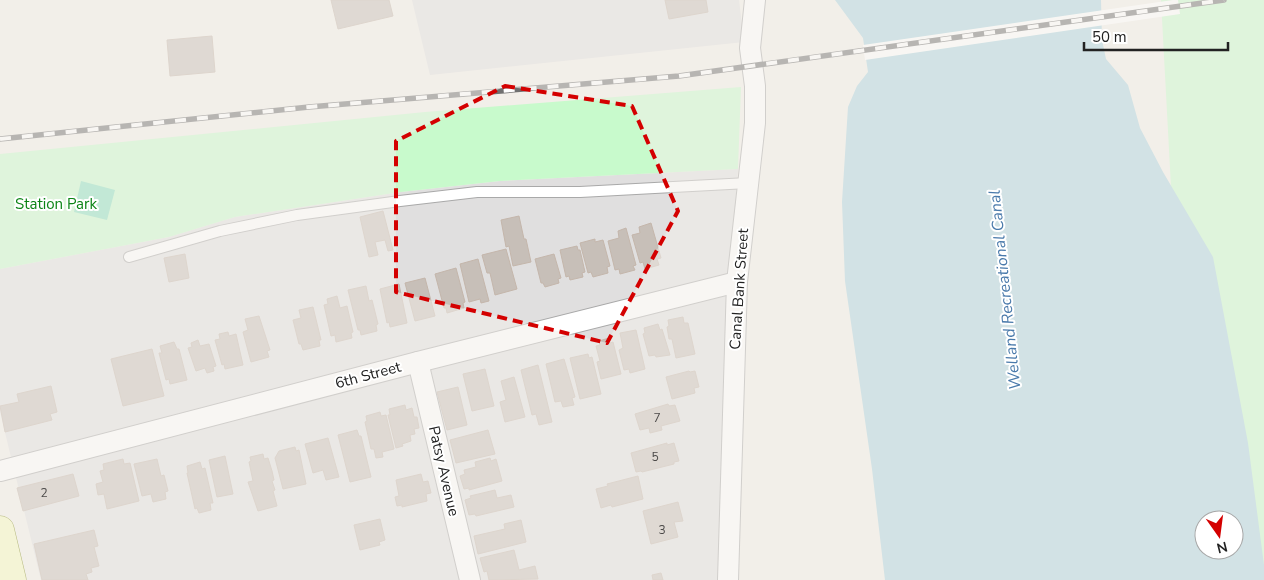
<svg xmlns="http://www.w3.org/2000/svg" width="1264" height="580" viewBox="0 0 1264 580" font-family="'Nunito Sans',sans-serif">
<style>
.residential{fill:#e0dfdf}
.park{fill:#c8facc;fill-rule:evenodd}
.pitch{fill:#88e0be}
.water{fill:#aad3df;fill-rule:evenodd}
.pier{fill:#fff}
.building{fill:#c7bfb8;stroke:#c4b6ab}
.lines{fill:none;stroke-linecap:round;stroke-linejoin:round}
.service-casing{stroke:#a9a9a9;stroke-width:12}
.minor-casing{stroke:#a9a9a9;stroke-width:22}
.secondary-casing{stroke:#707d05;stroke-width:29}
.service{stroke:#fff;stroke-width:10}
.minor{stroke:#fff;stroke-width:20}
.secondary{stroke:#f7fabf;stroke-width:28}
.rail-casing{stroke:#707070;stroke-width:5.5}
.rail{stroke:#fff;stroke-width:4;stroke-dasharray:11;stroke-linecap:butt}
.marked{fill:none;stroke:#d40000;stroke-width:4;stroke-dasharray:10 6;stroke-linejoin:round}
.labels{text-anchor:middle;stroke-width:4;stroke-linejoin:round;paint-order:stroke}
.number-label{font-size:12px;fill:#4b4948}
.park-label{font-size:15px;fill:#0c8416;stroke:#fff}
.street-label{font-size:15px;fill:#222;stroke:#fff}
.water-label{font-size:16px;font-style:italic;fill:#4a7aab;stroke:#fff}
</style>
<rect width="100%" height="100%" fill="#f2efe9"/>
<!-- residential -->
<g class="residential">
<polygon points="412,0 739,0 744,42 430,75"/>
<polygon points="738,169 732,268 720,580 41,580 0,412 0,269 169,237 235,217 401,192 500,181"/>
</g>
<!-- park -->
<g class="park">
<path d="M 1161,0 L 1264,0 L 1264,580 L 1192,580 ZM 1204,520 L 1234,520 L 1234,550 L 1204,550 Z"/>
<polygon points="741,87 738,169 500,181 401,192 235,217 169,237 0,269 0,154 425,112"/>
</g>
<!-- pitch -->
<polygon class="pitch" points="81,181 115,190 107,220 74,212"/>
<!-- water -->
<path class="water" d="M 835,0 L 1101,0 L 1102,40 L 1106,59 L 1128,85 L 1140,128 L 1163,172 L 1213,257 L 1248,443 L 1264,565 L 1264,580 L 885,580 L 872,469 L 845,281 L 842,202 L 848,107 L 857,86 L 868,72 L 863,38 ZM 1204,520 L 1234,520 L 1234,550 L 1204,550 Z"/>
<!-- pier -->
<polygon class="pier" points="1173,0 1178,0 1180,14 865,60 863,45"/>
<!-- building -->
<g class="building">
<polygon points="331,0 389,0 393,16 338,29"/>
<polygon points="665,0 706,0 708,12 669,19"/>
<polygon points="212,36 215,72 170,76 167,40"/>
<polygon points="383,211 393,250 388,251 385,240 375,242 378,255 369,257 360,217"/>
<polygon points="519,216 524,239 526,239 531,262 513,266 509,246 506,247 501,220"/>
<polygon points="651,223 661,258 657,259 659,265 645,269 643,262 640,263 632,235 640,233 639,227"/>
<polygon points="626,228 636,265 633,266 635,270 620,274 619,269 615,270 608,241 619,238 618,231"/>
<polygon points="595,239 595,242 603,240 610,266 607,267 608,273 593,277 591,272 588,273 580,243"/>
<polygon points="577,246 578,250 580,250 585,272 582,273 583,277 570,280 569,276 566,277 560,250"/>
<polygon points="506,249 517,289 495,295 490,273 487,273 482,255"/>
<polygon points="185,254 189,278 169,282 164,258"/>
<polygon points="554,254 561,278 558,279 559,283 545,287 543,283 541,283 535,259"/>
<polygon points="478,259 489,301 481,303 480,299 469,302 460,264"/>
<polygon points="456,268 465,302 463,303 464,308 447,313 446,308 444,308 435,274"/>
<polygon points="425,278 435,316 415,321 405,283"/>
<polygon points="399,284 407,323 390,327 389,322 387,323 380,289"/>
<polygon points="366,286 369,301 372,300 378,324 376,325 377,331 361,335 360,330 358,330 348,290"/>
<polygon points="337,296 340,308 347,306 353,332 351,333 352,338 336,342 335,335 331,336 324,305 328,304 327,299"/>
<polygon points="313,307 321,340 319,340 320,346 303,350 301,344 299,344 293,320 301,318 299,310"/>
<polygon points="259,316 270,350 267,351 269,357 251,362 243,332 248,330 245,319"/>
<polygon points="683,317 684,323 688,323 695,354 676,358 672,339 669,339 667,327 669,326 668,320"/>
<polygon points="658,324 660,330 662,329 670,355 656,357 655,355 649,356 643,334 645,333 644,328"/>
<polygon points="636,330 645,369 630,373 629,369 624,370 619,350 623,348 620,333"/>
<polygon points="228,332 229,336 236,334 243,365 225,369 224,364 222,365 215,340 220,339 219,334"/>
<polygon points="609,338 610,343 613,342 621,374 601,379 597,362 600,361 596,346 600,345 599,341"/>
<polygon points="198,340 200,346 209,344 216,366 213,367 214,371 207,373 205,368 196,371 188,348 192,347 191,343"/>
<polygon points="174,342 177,349 179,349 187,380 170,384 169,379 166,380 159,353 162,353 160,346"/>
<polygon points="152,349 164,396 123,406 111,359"/>
<polygon points="588,354 589,358 592,357 601,394 580,399 570,358"/>
<polygon points="564,359 575,397 572,398 574,405 563,407 561,401 555,402 546,364"/>
<polygon points="538,365 552,422 539,425 536,414 532,415 521,370"/>
<polygon points="485,369 494,406 472,411 463,374"/>
<polygon points="689,371 690,372 695,371 699,387 694,388 695,393 672,399 666,377"/>
<polygon points="514,377 525,417 505,422 500,402 506,400 501,381"/>
<polygon points="51,386 57,412 50,414 52,420 5,432 0,406 19,402 17,394"/>
<polygon points="458,387 467,425 447,430 437,392"/>
<polygon points="668,404 669,406 675,405 680,421 661,426 662,430 650,433 649,428 640,430 635,414"/>
<polygon points="405,405 406,410 412,408 414,417 417,417 419,428 414,429 415,434 410,435 411,441 402,444 403,446 396,448 388,415 390,415 389,409"/>
<polygon points="380,412 381,416 386,415 394,449 382,452 383,457 376,458 374,449 371,449 365,422 367,421 366,416"/>
<polygon points="357,430 359,436 361,436 371,477 350,482 338,435"/>
<polygon points="488,430 495,454 456,463 450,440"/>
<polygon points="328,438 339,477 326,480 323,470 313,473 305,444"/>
<polygon points="667,443 667,445 674,443 679,461 674,462 674,464 642,472 641,471 636,472 631,453"/>
<polygon points="295,447 296,451 299,450 306,484 283,489 275,458 279,451"/>
<polygon points="263,454 264,459 268,458 272,471 274,480 272,481 275,490 273,491 277,506 258,511 248,482 253,481 249,462 251,461 250,457"/>
<polygon points="225,456 233,494 217,497 209,460"/>
<polygon points="490,458 491,461 496,459 502,481 469,490 469,488 464,489 460,476 465,474 464,470 476,467 475,462"/>
<polygon points="123,459 124,464 130,463 139,501 107,509 104,494 98,495 96,484 103,482 100,471 104,470 103,464"/>
<polygon points="157,459 161,476 164,475 168,491 165,492 166,499 153,502 151,494 142,496 134,464"/>
<polygon points="200,462 202,469 205,468 213,503 210,503 211,510 199,513 197,508 195,509 187,473 188,473 187,466"/>
<polygon points="73,474 79,496 23,511 17,488"/>
<polygon points="421,474 423,482 428,481 431,493 426,494 427,501 402,507 402,505 397,506 395,497 399,496 396,480"/>
<polygon points="638,476 643,499 612,507 611,505 601,508 596,489 608,486 607,484"/>
<polygon points="495,490 497,498 511,495 514,507 476,516 475,514 469,515 465,500 471,498 470,496"/>
<polygon points="678,502 683,521 674,522 678,537 651,544 643,511"/>
<polygon points="380,519 385,540 379,542 380,545 360,550 354,525"/>
<polygon points="521,520 526,542 478,554 474,536 505,529 504,524"/>
<polygon points="94,530 98,546 94,547 99,566 91,568 92,572 86,574 88,580 42,580 34,544"/>
<polygon points="514,550 519,570 535,566 538,579 489,580 487,571 484,572 480,558"/>
<polygon points="661,573 663,580 653,580 652,575"/>
</g>
<g class="lines">
<defs>
<polyline id="service" points="129,257 220,231 297,215 400,201 477,192 580,192 748,183"/>
<g id="minor">
<polyline points="418,362 470,580"/>
<polyline points="0,471 418,362 737,282"/>
<polyline points="728,580 737,282 755,123 755,86 750,48 755,0"/>
</g>
<polyline id="secondary" points="0,530 12,580"/>
</defs>
<!-- service casing -->
<use href="#service" class="service-casing"/>
<!-- minor casing -->
<use href="#minor" class="minor-casing"/>
<!-- secondary casing -->
<use href="#secondary" class="secondary-casing"/>
<!-- service -->
<use href="#service" class="service"/>
<!-- minor -->
<use href="#minor" class="minor"/>
<!-- secondary -->
<use href="#secondary" class="secondary"/>
<defs>
<polyline id="rail" points="0,139 309,107 679,76 1224,0"/>
</defs>
<!-- rail casing -->
<use href="#rail" class="rail-casing"/>
<!-- rail -->
<use href="#rail" class="rail"/>
</g>
<!-- marked area -->
<path d="M0 0H1264V580H0ZM 505,86 L 632,106 L 678,211 L 607,343 L 396,292 L 396,141 Z" fill="#f2efe9" fill-opacity=".55" fill-rule="evenodd"/>
<path class="marked" d="M 505,86 L 632,106 L 678,211 L 607,343 L 396,292 L 396,141 Z"/>
<g class="labels">
<!-- number labels -->
<g class="number-label">
<text x="657" y="422">7</text>
<text x="655" y="461">5</text>
<text x="44" y="497">2</text>
<text x="662" y="534">3</text>
</g>
<!-- park labels -->
<g class="park-label">
<text x="56" y="209">Station Park</text>
</g>
<!-- street labels -->
<g class="street-label">
<text transform="translate(739 289) rotate(-86)" y="5">Canal Bank Street</text>
<text transform="translate(368 375) rotate(-15)" y="5">6th Street</text>
<text transform="translate(444 471) rotate(77)" y="5">Patsy Avenue</text>
</g>
<!-- water labels -->
<g class="water-label">
<text transform="translate(1004 290) rotate(-96)" y="6">Welland Recreational Canal</text>
</g>
</g>
<!-- north arrow -->
<g transform="translate(1219 535) rotate(166)"><circle r="24" fill="#ffffff" stroke="#a7a7a7"/>
<path d="M0-4L9 19L0 12L-9 19Z" fill="#d40000"/>
<text y="-8" font-size="14" font-weight="bold" text-anchor="middle" fill="#222222">N</text>
</g>
<!-- scale -->
<path d="M1084 42v8h144v-8" fill="none" stroke="#222222" stroke-width="2.5"/>
<text x="1092" y="42" font-size="15" fill="#222222" stroke="#ffffff" stroke-width="4" paint-order="stroke">50 m</text>
</svg>
